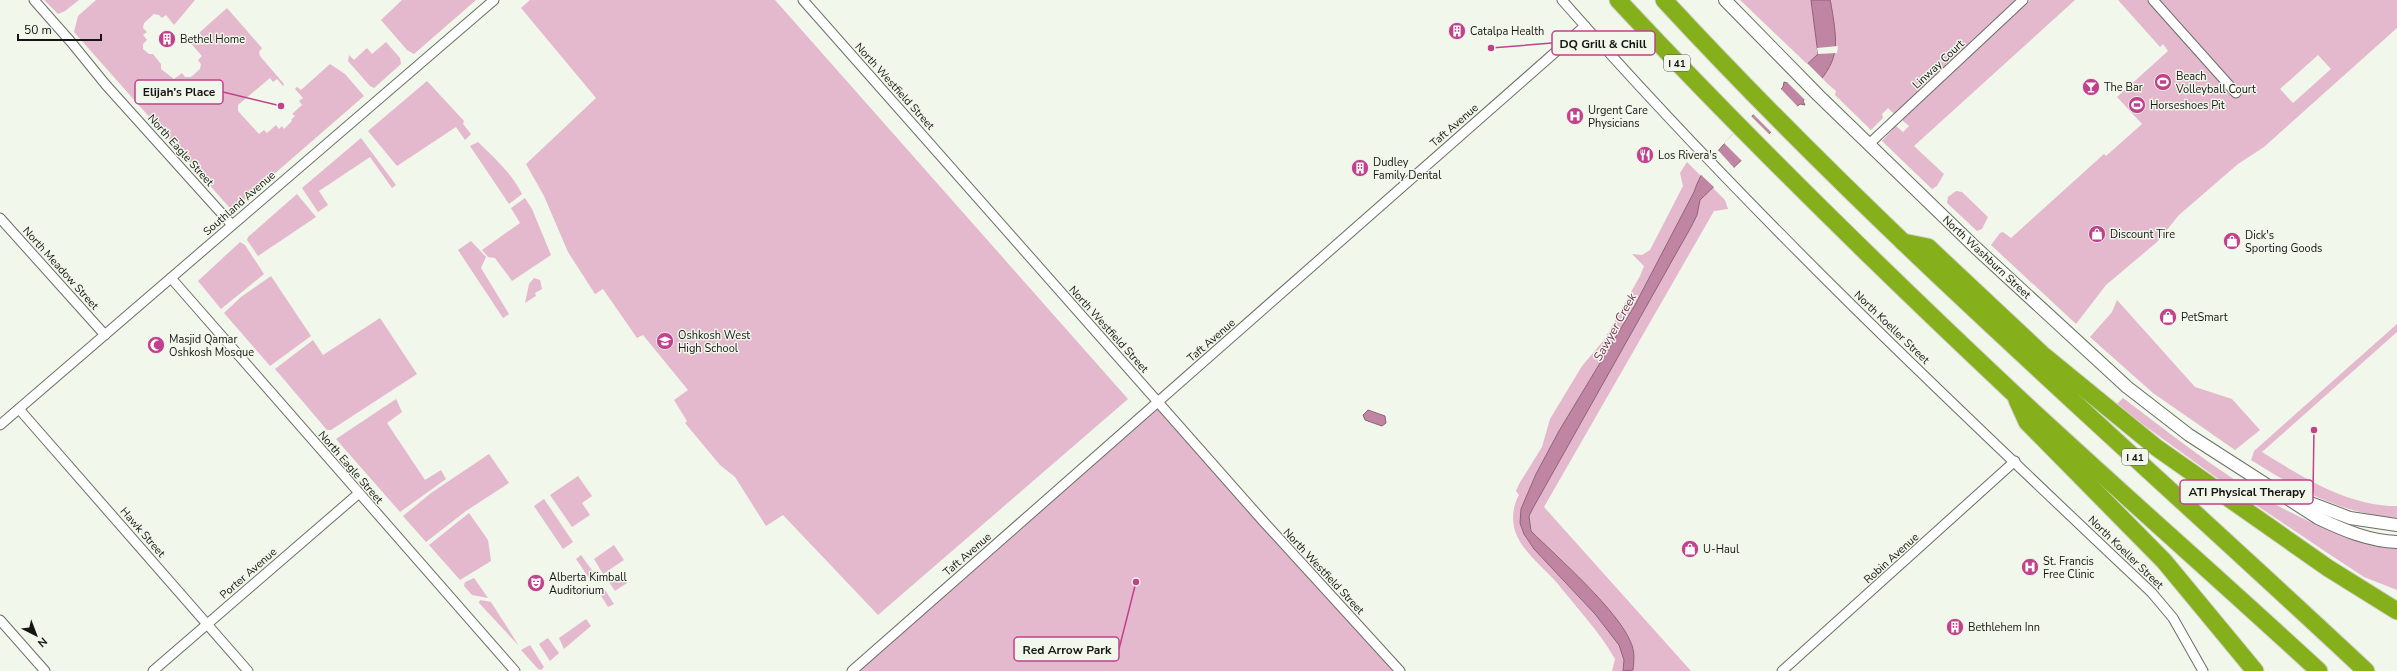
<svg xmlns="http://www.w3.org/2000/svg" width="2397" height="671" viewBox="0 0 2397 671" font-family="'Nunito Sans',sans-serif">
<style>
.green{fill:#e4b8cd;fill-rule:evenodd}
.water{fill:#c085a2;stroke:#8d6477}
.pier{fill:#f2f7eb}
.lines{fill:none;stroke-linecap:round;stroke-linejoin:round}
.minor-casing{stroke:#6a6e65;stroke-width:11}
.tertiary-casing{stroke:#6a6e65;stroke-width:14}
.motorway-casing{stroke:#d5d5d5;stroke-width:19}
.minor{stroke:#fff;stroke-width:9}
.tertiary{stroke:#fff;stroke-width:12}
.motorway{stroke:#85af1b;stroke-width:17}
.labels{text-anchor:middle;stroke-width:3;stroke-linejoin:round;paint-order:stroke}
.shield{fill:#f2f7eb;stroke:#575a54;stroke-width:1}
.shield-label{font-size:10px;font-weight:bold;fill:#151613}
.poi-label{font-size:11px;fill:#151613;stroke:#f2f7eb;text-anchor:start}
.street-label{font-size:11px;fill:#151613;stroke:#f2f7eb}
.water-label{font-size:12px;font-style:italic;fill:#742c55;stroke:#f2f7eb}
.leader{fill:none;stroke:#c1418c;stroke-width:1.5}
.callout-dot{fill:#c1418c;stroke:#f2f7eb;stroke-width:1.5}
.callout{fill:#f2f7eb;stroke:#c1418c;stroke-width:1.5}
.callout-label{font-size:12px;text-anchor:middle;font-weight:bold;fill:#151613}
</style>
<rect width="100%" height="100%" fill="#f2f7eb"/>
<!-- green -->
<g class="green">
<polygon points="44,0 79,0 65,11 58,14"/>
<polygon points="96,0 195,0 174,25 166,15 162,18 159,15 154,14 144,23 143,28 147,32 143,35 147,40 143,44 143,49 149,54 153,54 161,64 161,69 174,79 182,73 185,77 191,77 200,69 201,64 198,60 202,56 187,39 189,37 191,40 227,8 262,48 259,52 260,56 284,84 283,86 277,79 273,82 270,78 238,105 238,111 259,134 264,130 267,133 276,125 279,129 282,126 284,129 292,121 291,120 295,116 292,114 302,105 299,101 303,98 295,89 297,87 301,90 330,64 345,74 364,96 236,207 229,207 74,32 78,16"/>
<polygon points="402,0 476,0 414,54 407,50 381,20"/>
<polygon points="530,0 775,0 1128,399 878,615 783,515 766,526 735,477 720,465 685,423 687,421 674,400 688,390 643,335 637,338 603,289 595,294 568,252 544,196 526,164 596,98 521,8"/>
<polygon points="1740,0 2017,0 1896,116 1888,108 1882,114 1883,118 1871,130 1835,95 1836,91 1829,85"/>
<polygon points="2030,0 2075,0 1914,146 1944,174 1937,186 1932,189 1882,141 1896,126 1903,132 1909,126 1902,120"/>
<path d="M 2118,0 L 2149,0 L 2174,28 L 2178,20 L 2159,0 L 2397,0 L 2397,28 L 2264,147 L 2238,164 L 2179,215 L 2157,242 L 2106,285 L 2076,324 L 1991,245 L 2000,233 L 2003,232 L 2011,238 L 2104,154 L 2106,156 L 2142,124 L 2117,97 L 2168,51 L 2163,44 L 2160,47 ZM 2318,55 L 2331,69 L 2293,103 L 2280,89 Z"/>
<polygon points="386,42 400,58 401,64 374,88 370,86 348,61 349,55 354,60 367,48 372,54"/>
<polygon points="427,81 464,121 463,124 471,134 465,140 456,127 397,166 368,131"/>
<polygon points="361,138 396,185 392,188 370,157 319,191 328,205 318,212 302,188"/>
<path d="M 478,142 C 494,158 512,173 522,194 L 509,204 L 470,146 Z"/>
<path d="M 1687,162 L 1725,200 L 1728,209 L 1714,211 L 1544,507 L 1691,671 L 1612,671 L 1615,659 C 1599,631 1577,608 1557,583 C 1544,568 1526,555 1517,536 C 1511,523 1512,507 1519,495 L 1516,491 L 1519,484 L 1542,447 L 1550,419 L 1582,366 L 1604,340 L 1640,276 L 1644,266 L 1632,254 L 1642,255 L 1650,250 L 1683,186 L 1680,173 Z"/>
<polygon points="1956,191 1962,192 1988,217 1982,229 1977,231 1947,203 1948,197"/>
<polygon points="297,194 316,217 258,256 247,240 248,237"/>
<polygon points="525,198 532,209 551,255 512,281 495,258 488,257 482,250 520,223 511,208"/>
<polygon points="471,241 486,257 481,268 509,314 503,318 458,250"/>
<polygon points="240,242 245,245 264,274 221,309 198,281"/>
<polygon points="271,276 311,336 270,366 224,313 241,297"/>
<polygon points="534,278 540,280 542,289 535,293 536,296 525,303 529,284"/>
<polygon points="2117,300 2195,387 2232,399 2260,430 2235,450 2153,393 2090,337 2112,312"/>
<polygon points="380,318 417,374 331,430 327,430 275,369 313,340 323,355"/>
<path d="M 2397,324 L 2397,332 L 2262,452 C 2303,477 2347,506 2397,506 L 2397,518 C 2341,514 2297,489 2251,460 L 2254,451 Z"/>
<path d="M 2123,398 C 2201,457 2297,536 2397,547 L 2397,590 L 2364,577 L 2326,552 L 2228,486 L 2116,405 Z"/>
<polygon points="396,399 402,412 387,423 425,480 441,470 446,479 400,512 336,439"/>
<polygon points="1158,402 1400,671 852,671"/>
<polygon points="489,454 509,483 466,511 426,542 403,516 431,493"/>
<polygon points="578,476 592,496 582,503 590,515 572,527 550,495"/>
<polygon points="544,499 573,542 563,549 534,506"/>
<polygon points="469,513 488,540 491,561 460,580 429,545"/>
<polygon points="614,545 624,560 603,574 594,559"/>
<polygon points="581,555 597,577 591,581 576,559"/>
<polygon points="621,574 627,583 615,591 609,582"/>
<polygon points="474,578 488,598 472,595 464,586 465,582"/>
<polygon points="605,590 614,604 608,607 600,594"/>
<polygon points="480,600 491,602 519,646 479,603"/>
<polygon points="586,619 591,626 564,649 559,638"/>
<polygon points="548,638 559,653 550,661 539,644"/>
<polygon points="530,645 544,667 541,670 538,669 521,650"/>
</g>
<!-- water -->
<g class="water">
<path d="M 1811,0 L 1830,0 L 1831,4 C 1840,56 1838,61 1803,101 L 1805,105 L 1800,104 L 1700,200 L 1697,215 L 1691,227 L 1533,508 L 1529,516 L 1531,531 C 1557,557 1619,611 1631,643 C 1635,651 1634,661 1633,670 L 1623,671 L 1624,660 L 1619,645 L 1595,614 L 1534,549 L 1524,534 L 1520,523 L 1521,509 L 1536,474 L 1559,431 L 1635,305 L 1694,192 C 1707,151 1753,117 1783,87 L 1784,82 L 1787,83 L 1818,54 Z"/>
<polygon points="1368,410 1385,416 1386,423 1382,426 1365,420 1363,415"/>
</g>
<!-- pier -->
<g class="pier">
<polygon points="1838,46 1837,53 1818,54 1817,48"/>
<polygon points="1807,63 1824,80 1806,101 1786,81"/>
<polygon points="1780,88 1799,108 1772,133 1753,114"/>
<polygon points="1751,116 1770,135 1743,162 1724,143"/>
<polygon points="1717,149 1735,169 1715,188 1699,173"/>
</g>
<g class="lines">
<defs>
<g id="minor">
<polyline points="34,0 71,42 106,85 232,225"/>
<polyline points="803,0 1263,521 1400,671"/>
<path d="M 1562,0 C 1746,210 1949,401 2152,593 L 2173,618 L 2203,671"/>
<polyline points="2153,0 2236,93"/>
<polyline points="1869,144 2023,0"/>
<polyline points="0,218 105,335"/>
<polyline points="171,278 515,671"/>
<polyline points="19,409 248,671"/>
<polyline points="0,425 494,0"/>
<polyline points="0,620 45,671"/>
<polyline points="153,671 358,494"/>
<polyline points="852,671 1585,26"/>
<polyline points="1782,671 2015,461"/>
</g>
<g id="tertiary">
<path d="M 1725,0 L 1818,95 L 1976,248 L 2127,387 L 2189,435 L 2318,518 C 2343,530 2369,541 2397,542"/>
<polyline points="2292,496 2350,518 2397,525"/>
</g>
<g id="motorway">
<path d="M 1618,0 C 1745,136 1877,265 2012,392 C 2113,486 2217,577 2319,671"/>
<path d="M 1664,0 C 1884,238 2130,450 2366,671"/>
<polyline points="1903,242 1928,247 2042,354 2157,448 2328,568 2397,611"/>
<polyline points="2017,400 2027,422 2164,561 2255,671"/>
</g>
</defs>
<!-- minor casing -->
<use href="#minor" class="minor-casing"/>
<!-- tertiary casing -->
<use href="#tertiary" class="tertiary-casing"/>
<!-- motorway casing -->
<use href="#motorway" class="motorway-casing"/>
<!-- minor -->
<use href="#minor" class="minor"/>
<!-- tertiary -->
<use href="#tertiary" class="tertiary"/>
<!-- motorway -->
<use href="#motorway" class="motorway"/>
</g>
<!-- icons -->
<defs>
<symbol id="building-disc" viewBox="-11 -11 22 22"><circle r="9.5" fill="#c1418c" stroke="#f2f7eb"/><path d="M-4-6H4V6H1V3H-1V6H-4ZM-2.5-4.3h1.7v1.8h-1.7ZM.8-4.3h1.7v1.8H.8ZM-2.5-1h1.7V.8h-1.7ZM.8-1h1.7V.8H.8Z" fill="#fff"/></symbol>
<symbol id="stadium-disc" viewBox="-11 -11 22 22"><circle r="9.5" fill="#c1418c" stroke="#f2f7eb"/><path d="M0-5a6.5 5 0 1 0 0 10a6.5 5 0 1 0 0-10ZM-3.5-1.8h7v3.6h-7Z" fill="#fff"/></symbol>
<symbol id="bar-disc" viewBox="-11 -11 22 22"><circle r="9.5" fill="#c1418c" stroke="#f2f7eb"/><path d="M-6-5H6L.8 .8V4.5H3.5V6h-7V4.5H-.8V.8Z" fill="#fff"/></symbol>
<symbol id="hospital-disc" viewBox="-11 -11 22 22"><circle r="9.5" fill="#c1418c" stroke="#f2f7eb"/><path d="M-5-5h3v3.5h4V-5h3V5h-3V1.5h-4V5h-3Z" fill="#fff"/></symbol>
<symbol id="restaurant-disc" viewBox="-11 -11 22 22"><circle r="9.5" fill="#c1418c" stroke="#f2f7eb"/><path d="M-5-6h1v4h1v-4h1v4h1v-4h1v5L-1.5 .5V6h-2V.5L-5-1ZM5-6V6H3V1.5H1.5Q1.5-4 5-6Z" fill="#fff"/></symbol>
<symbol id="shop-disc" viewBox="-11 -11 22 22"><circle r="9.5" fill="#c1418c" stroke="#f2f7eb"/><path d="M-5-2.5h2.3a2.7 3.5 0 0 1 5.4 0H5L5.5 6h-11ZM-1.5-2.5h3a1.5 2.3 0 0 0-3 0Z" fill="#fff"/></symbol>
<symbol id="school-disc" viewBox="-11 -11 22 22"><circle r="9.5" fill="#c1418c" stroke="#f2f7eb"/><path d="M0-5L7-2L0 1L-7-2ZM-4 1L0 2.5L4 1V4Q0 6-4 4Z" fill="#fff"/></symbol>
<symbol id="mosque-disc" viewBox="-11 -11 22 22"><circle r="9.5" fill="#c1418c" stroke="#f2f7eb"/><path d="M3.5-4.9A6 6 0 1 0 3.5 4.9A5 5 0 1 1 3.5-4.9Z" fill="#fff"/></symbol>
<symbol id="theatre-disc" viewBox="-11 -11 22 22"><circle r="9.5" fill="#c1418c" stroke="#f2f7eb"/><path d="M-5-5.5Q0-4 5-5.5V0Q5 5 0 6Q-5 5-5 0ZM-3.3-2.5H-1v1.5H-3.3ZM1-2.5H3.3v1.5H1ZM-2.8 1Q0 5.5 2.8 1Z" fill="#fff"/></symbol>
</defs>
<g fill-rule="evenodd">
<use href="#building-disc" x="1447" y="21" width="20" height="20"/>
<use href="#building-disc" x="157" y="29" width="20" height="20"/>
<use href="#stadium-disc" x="2153" y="72" width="20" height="20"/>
<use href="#bar-disc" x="2081" y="77" width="20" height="20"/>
<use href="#stadium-disc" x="2127" y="95" width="20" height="20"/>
<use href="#hospital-disc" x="1565" y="106" width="20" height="20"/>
<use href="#restaurant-disc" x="1635" y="145" width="20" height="20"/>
<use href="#building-disc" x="1350" y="158" width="20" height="20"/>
<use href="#shop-disc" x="2087" y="224" width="20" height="20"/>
<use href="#shop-disc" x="2222" y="231" width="20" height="20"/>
<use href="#shop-disc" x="2158" y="307" width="20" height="20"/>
<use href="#school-disc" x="655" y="331" width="20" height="20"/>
<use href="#mosque-disc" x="146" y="335" width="20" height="20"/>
<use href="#shop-disc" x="1680" y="539" width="20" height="20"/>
<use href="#hospital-disc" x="2020" y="557" width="20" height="20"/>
<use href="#theatre-disc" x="526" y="573" width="20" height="20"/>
<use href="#building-disc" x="1945" y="617" width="20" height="20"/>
</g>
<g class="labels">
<!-- shield labels -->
<g class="shield">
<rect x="1664" y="55" width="26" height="16" rx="3"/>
<rect x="2122" y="449" width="26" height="16" rx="3"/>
</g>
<g class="shield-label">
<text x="1677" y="67">I 41</text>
<text x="2135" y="461">I 41</text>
</g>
<!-- poi labels -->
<g class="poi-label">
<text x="1470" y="35">Catalpa Health</text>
<text x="180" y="43">Bethel Home</text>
<text x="2176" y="80">Beach<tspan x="2176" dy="13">Volleyball Court</tspan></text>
<text x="2104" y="91">The Bar</text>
<text x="2150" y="109">Horseshoes Pit</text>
<text x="1588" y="114">Urgent Care<tspan x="1588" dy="13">Physicians</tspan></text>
<text x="1658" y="159">Los Rivera's</text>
<text x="1373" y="166">Dudley<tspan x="1373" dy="13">Family Dental</tspan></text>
<text x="2110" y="238">Discount Tire</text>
<text x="2245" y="239">Dick's<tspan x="2245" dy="13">Sporting Goods</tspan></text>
<text x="2181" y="321">PetSmart</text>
<text x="678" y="339">Oshkosh West<tspan x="678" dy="13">High School</tspan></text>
<text x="169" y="343">Masjid Qamar<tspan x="169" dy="13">Oshkosh Mosque</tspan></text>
<text x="1703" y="553">U-Haul</text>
<text x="2043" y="565">St. Francis<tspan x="2043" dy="13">Free Clinic</tspan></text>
<text x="549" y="581">Alberta Kimball<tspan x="549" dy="13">Auditorium</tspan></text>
<text x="1968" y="631">Bethlehem Inn</text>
</g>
<!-- street labels -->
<g class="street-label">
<text transform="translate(1938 64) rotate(-43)" y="4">Linway Court</text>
<text transform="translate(895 86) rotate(48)" y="4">North Westfield Street</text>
<text transform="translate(1454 125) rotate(-41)" y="4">Taft Avenue</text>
<text transform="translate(181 150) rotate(48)" y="4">North Eagle Street</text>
<text transform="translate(239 203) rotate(-41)" y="4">Southland Avenue</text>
<text transform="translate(1987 257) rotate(43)" y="4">North Washburn Street</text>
<text transform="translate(61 268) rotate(48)" y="4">North Meadow Street</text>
<text transform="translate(1892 327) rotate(44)" y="4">North Koeller Street</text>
<text transform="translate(1109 329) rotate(48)" y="4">North Westfield Street</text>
<text transform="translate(1211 340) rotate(-41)" y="4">Taft Avenue</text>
<text transform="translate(351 467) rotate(49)" y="4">North Eagle Street</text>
<text transform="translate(143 532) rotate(49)" y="4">Hawk Street</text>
<text transform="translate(2126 552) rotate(44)" y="4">North Koeller Street</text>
<text transform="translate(967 554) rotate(-41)" y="4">Taft Avenue</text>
<text transform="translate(1891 558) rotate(-42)" y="4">Robin Avenue</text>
<text transform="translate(1324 571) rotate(47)" y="4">North Westfield Street</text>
<text transform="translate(248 573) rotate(-41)" y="4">Porter Avenue</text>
</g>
<!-- water labels -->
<g class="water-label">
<text transform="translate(1615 327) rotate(-61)" y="4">Sawyer Creek</text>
</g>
</g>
<!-- callouts -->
<path class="leader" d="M1491 48L1552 43M281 106L223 92M2314 430L2313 492M1136 582L1119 649"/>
<g class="callout-dot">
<circle cx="1491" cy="48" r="4"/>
<circle cx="281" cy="106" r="4"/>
<circle cx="2314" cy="430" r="4"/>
<circle cx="1136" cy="582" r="4"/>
</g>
<g class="callout">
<rect x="1552" y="31" width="103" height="24" rx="4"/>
<rect x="135" y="80" width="88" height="24" rx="4"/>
<rect x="2180" y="480" width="133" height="24" rx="4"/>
<rect x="1014" y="637" width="105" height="24" rx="4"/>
</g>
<g class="callout-label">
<text x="1603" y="48">DQ Grill &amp; Chill</text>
<text x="179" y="96">Elijah’s Place</text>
<text x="2247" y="496">ATI Physical Therapy</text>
<text x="1067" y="654">Red Arrow Park</text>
</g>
<!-- north arrow -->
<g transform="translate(36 635) rotate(138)" stroke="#f2f7eb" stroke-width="3" paint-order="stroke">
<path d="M0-3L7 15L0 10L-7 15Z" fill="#151613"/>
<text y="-6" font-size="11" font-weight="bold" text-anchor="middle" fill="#151613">N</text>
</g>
<!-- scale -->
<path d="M18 34v6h83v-6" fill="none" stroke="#151613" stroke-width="2"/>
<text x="24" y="34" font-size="12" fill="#151613" stroke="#f2f7eb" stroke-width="3" paint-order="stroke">50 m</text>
</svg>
